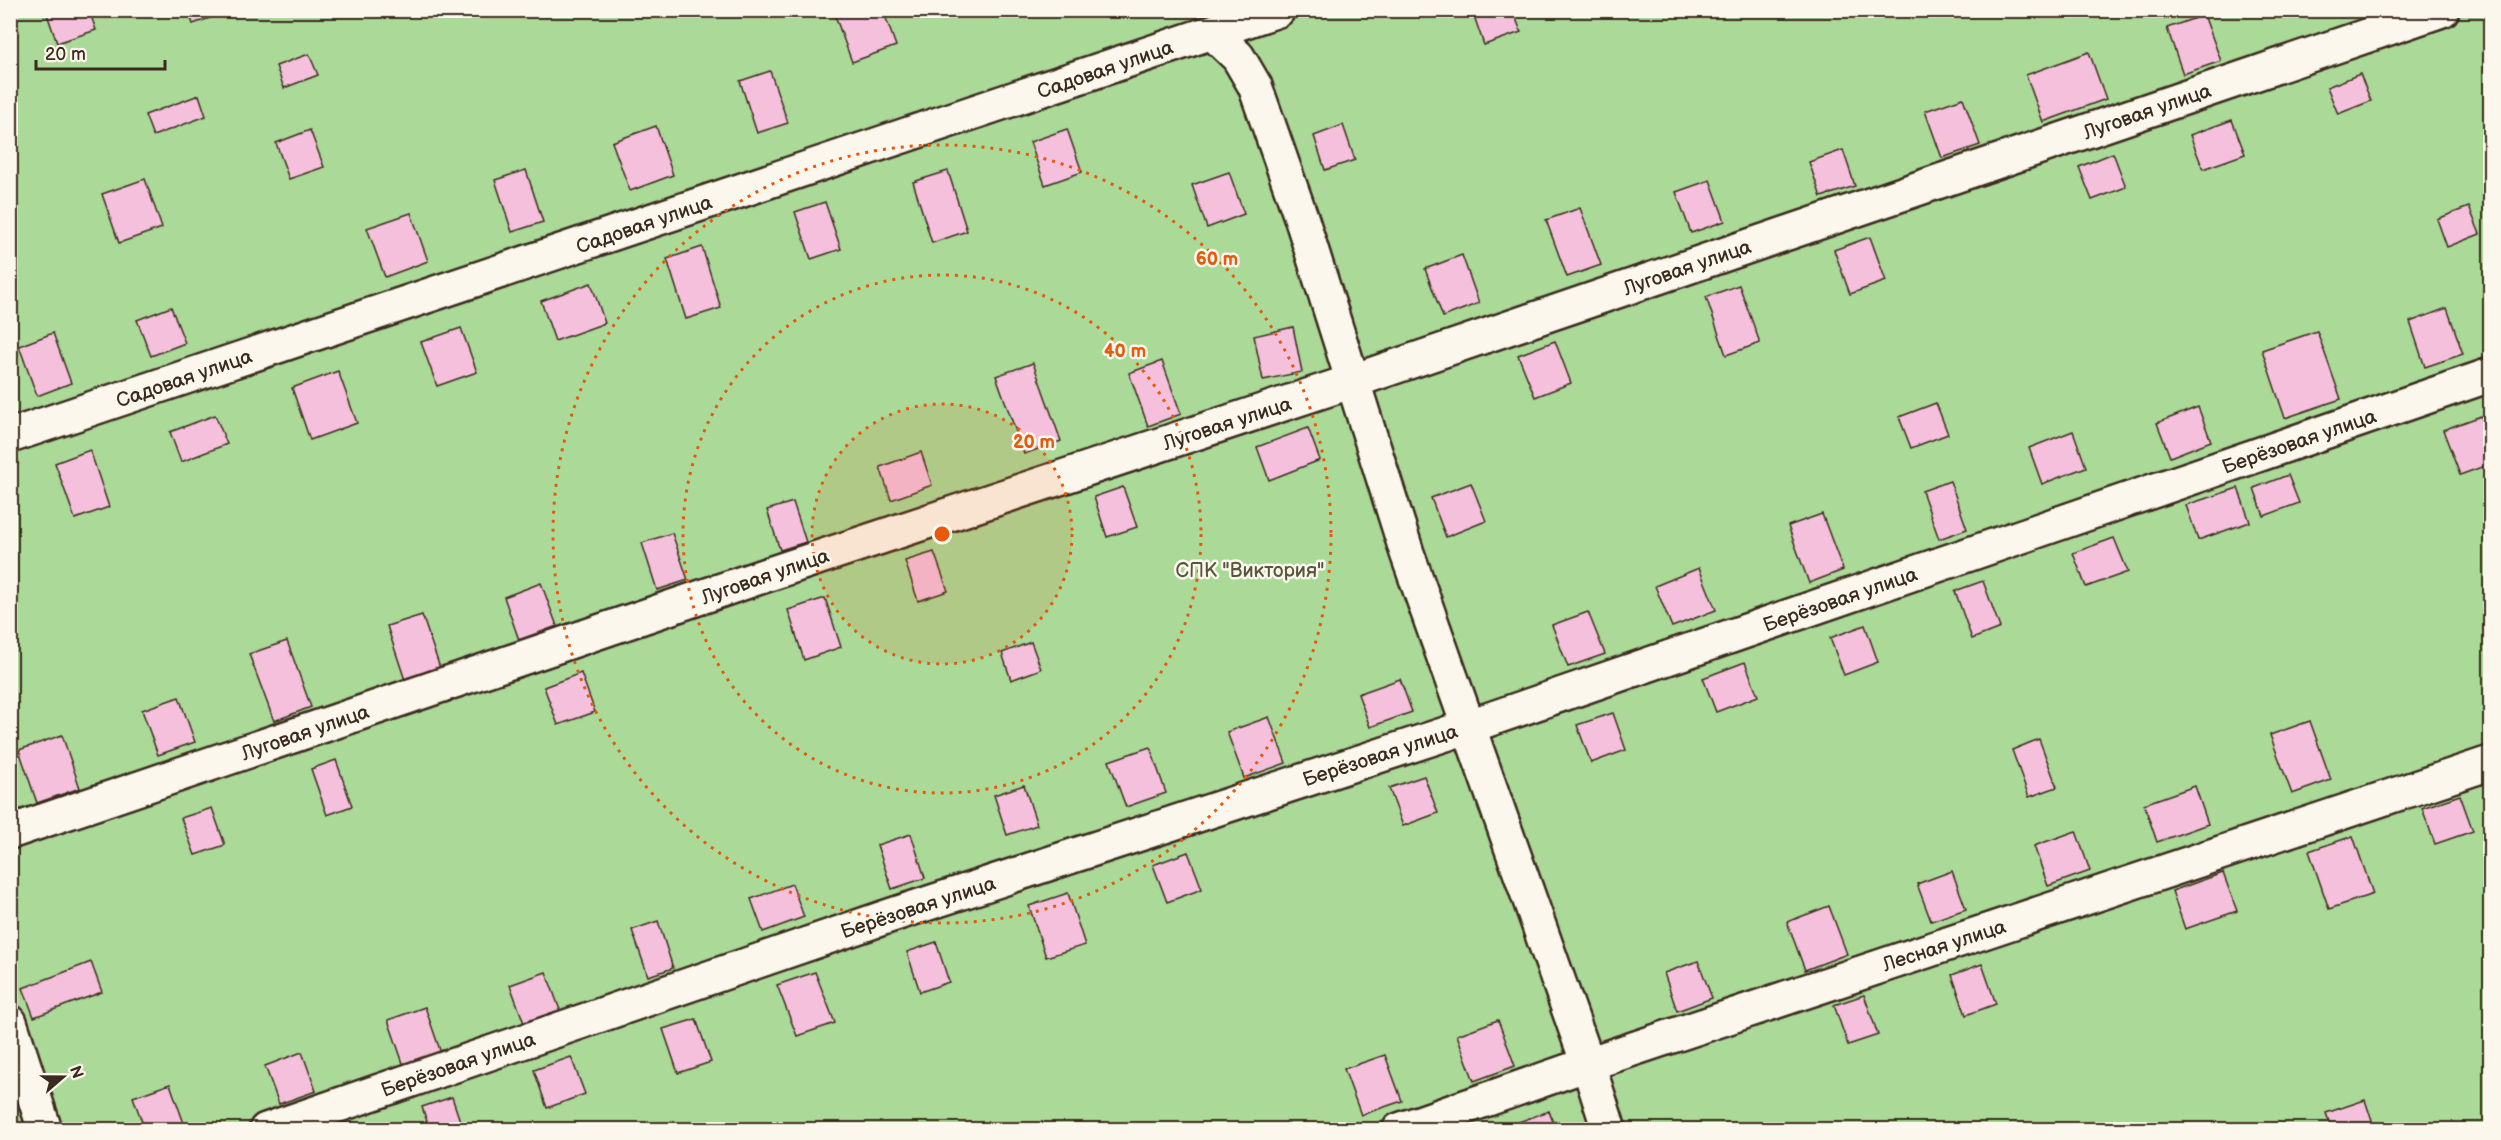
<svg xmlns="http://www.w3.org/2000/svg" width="2501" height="1140" viewBox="0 0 2501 1140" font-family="'Balsamiq Sans',sans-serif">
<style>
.green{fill:#aad998;stroke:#72825b;stroke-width:1.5}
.building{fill:#f5c0dc;stroke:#3b2a1e;stroke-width:1.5}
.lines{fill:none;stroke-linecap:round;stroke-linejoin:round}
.street-casing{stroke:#3b2a1e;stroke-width:38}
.street{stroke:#fbf7ec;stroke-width:33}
.ring{fill:none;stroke:#e8590c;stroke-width:3;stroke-dasharray:3 6}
.labels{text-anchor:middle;stroke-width:5;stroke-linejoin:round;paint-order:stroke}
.street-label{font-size:20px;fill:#3b2a1e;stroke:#fbf7ec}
.park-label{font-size:20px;fill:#57563c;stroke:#fbf7ec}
.centre{fill:#e8590c;stroke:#fbf7ec;stroke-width:3}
.ring-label{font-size:18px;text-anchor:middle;font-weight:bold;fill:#e8590c;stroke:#fbf7ec;stroke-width:5;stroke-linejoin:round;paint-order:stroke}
</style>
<rect width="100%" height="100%" fill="#faece9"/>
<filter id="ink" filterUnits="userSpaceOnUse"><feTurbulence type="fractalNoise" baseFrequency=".0167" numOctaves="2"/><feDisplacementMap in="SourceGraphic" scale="12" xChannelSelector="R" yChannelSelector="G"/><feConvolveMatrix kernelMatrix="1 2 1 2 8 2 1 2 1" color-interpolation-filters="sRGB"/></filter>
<g filter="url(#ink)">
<!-- green -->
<polygon class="green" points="10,11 2490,11 2490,1129 11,1129"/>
<!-- building -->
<g class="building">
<polygon points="58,10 89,10 96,30 57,43 47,14"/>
<polygon points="188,10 232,10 193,24"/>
<polygon points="833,10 883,10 896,46 852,62"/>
<polygon points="1472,10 1513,10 1521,32 1484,45"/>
<polygon points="2204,15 2221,61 2183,74 2167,28"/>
<polygon points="2089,52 2106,99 2043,122 2026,75"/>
<polygon points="309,54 318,75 284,88 276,66"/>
<polygon points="770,71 788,123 757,133 740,81"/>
<polygon points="2360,74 2371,101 2338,114 2327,87"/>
<polygon points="199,95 206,116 153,136 145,115"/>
<polygon points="1963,98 1980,145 1942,158 1925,111"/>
<polygon points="2232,120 2245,154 2203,169 2190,135"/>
<polygon points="1343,125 1355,160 1325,170 1314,136"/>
<polygon points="656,126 673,175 630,191 612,142"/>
<polygon points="1067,129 1082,172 1045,185 1030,142"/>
<polygon points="310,130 324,167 289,179 276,143"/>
<polygon points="1843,150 1855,186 1821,197 1809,162"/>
<polygon points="2113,153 2126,187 2092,200 2079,167"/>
<polygon points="526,170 543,222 512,232 495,180"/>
<polygon points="948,171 967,231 932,243 913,182"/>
<polygon points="1229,172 1244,214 1207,228 1192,185"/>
<polygon points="145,179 162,228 119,243 102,194"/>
<polygon points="1710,180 1725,221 1691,233 1676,192"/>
<polygon points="825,202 841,249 811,259 795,212"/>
<polygon points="2469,207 2480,234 2447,247 2437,219"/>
<polygon points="1580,208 1601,265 1567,277 1546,220"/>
<polygon points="411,213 428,261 385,277 367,228"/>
<polygon points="1870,237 1886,281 1850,294 1834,250"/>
<polygon points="702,247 721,308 686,319 667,259"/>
<polygon points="1462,255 1479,303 1443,317 1425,269"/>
<polygon points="591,283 605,323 555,341 541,301"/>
<polygon points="1739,285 1760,343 1726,355 1706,297"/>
<polygon points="171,307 185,343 151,356 137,320"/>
<polygon points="2447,308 2463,354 2425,367 2410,322"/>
<polygon points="1293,327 1302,372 1263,380 1254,336"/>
<polygon points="461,328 477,372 437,386 421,342"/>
<polygon points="2317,331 2341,399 2285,418 2262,350"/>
<polygon points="53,333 71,383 37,396 19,346"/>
<polygon points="1555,341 1571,383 1535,397 1518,355"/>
<polygon points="1162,361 1181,414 1148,426 1129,373"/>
<polygon points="1033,363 1061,441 1024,454 996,376"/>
<polygon points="338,371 357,423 310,440 292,388"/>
<polygon points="1936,403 1948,434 1911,448 1899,417"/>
<polygon points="2198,407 2211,441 2170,457 2157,423"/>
<polygon points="215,415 227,444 181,462 170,432"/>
<polygon points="2481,416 2490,443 2490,464 2460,475 2443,430"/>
<polygon points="1308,428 1320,460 1269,480 1257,447"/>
<polygon points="2073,431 2086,467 2042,484 2029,448"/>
<polygon points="90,450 109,507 75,519 55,463"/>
<polygon points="921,452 932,485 891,500 880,467"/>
<polygon points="2288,475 2299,503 2264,516 2254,488"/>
<polygon points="1950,481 1967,529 1939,539 1922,491"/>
<polygon points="1471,483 1486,521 1446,537 1431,498"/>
<polygon points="1123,487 1137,527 1107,537 1094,497"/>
<polygon points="2238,488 2250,522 2198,540 2186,505"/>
<polygon points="793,502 806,542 780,550 767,510"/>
<polygon points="1822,514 1843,570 1809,583 1788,526"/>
<polygon points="672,533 688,580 657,590 642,543"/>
<polygon points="2114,538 2128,572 2086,587 2073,553"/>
<polygon points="934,552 948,591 918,601 905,561"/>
<polygon points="1699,568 1716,610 1672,627 1655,586"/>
<polygon points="1983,581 2000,628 1972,639 1955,591"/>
<polygon points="541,583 557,626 519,640 504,597"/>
<polygon points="825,598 841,647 804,660 788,610"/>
<polygon points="1588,612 1605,654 1568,667 1552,625"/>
<polygon points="422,615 440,668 405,680 387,626"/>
<polygon points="1865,625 1878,662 1844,675 1830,638"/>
<polygon points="287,641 311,707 274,721 249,654"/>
<polygon points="1031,642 1041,669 1011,680 1002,653"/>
<polygon points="1745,662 1758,696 1716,712 1703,678"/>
<polygon points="581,673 595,712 558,725 544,687"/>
<polygon points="1400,679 1412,712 1370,727 1358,694"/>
<polygon points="179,697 195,742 158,755 142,710"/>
<polygon points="1613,713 1626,750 1591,763 1577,725"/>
<polygon points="1269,717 1286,763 1244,778 1227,732"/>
<polygon points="2310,721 2331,780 2292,794 2270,735"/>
<polygon points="62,735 80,788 37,803 19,750"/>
<polygon points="2039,739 2057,787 2029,797 2012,750"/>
<polygon points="1150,747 1166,793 1126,807 1109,761"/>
<polygon points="336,760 352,806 327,815 311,769"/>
<polygon points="1424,776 1438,813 1403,826 1389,788"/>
<polygon points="1024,785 1037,825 1007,835 994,795"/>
<polygon points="2195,786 2208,824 2157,842 2144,804"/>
<polygon points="2460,795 2473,831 2435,844 2422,808"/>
<polygon points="212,808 225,845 195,855 181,818"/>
<polygon points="2076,831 2090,871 2048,886 2034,846"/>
<polygon points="911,834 925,878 892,889 877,845"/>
<polygon points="2353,836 2373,894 2329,909 2309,851"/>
<polygon points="1188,852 1202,889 1167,902 1153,865"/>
<polygon points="1952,871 1966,909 1931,921 1917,884"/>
<polygon points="2223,873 2237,911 2185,929 2172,891"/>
<polygon points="792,884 804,917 763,932 751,899"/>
<polygon points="1068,893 1085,945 1046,957 1029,906"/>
<polygon points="1829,906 1847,954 1805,970 1787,922"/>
<polygon points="658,921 673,968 648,976 632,930"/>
<polygon points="936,942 949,982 920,992 907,952"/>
<polygon points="1698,961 1712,998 1677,1011 1664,973"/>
<polygon points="91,962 102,992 34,1017 23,988"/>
<polygon points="1982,964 1996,1004 1966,1015 1952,975"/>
<polygon points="546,972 560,1010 524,1023 510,985"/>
<polygon points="815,972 835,1023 797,1036 777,985"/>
<polygon points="1864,995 1878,1035 1848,1045 1834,1005"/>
<polygon points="425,1007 441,1053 404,1066 388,1020"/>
<polygon points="696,1019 711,1062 678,1073 663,1029"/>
<polygon points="1498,1020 1515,1066 1474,1081 1457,1035"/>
<polygon points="302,1052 316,1091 279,1104 265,1066"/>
<polygon points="1385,1055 1402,1101 1361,1115 1344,1069"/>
<polygon points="571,1057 585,1094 547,1108 534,1070"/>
<polygon points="170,1084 186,1129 145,1130 133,1097"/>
<polygon points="452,1097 463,1130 430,1130 422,1107"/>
<polygon points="2365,1100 2375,1130 2332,1130 2326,1113"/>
<polygon points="1549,1111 1556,1130 1496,1130"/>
</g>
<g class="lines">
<defs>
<g id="street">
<polyline points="1213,33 1238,57 1255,86 1301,217 1407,553 1588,1064 1609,1130"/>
<polyline points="10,436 1278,10"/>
<polyline points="10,832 763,576 1353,381 2442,10"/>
<polyline points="10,1022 45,1130"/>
<polyline points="266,1130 889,916 1467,727 2490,375"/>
<polyline points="1399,1130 1588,1064 2490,763"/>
</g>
</defs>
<!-- street casing -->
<use href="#street" class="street-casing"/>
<!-- street -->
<use href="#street" class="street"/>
</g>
</g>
<!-- distance rings -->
<circle cx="942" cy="534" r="130" fill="#e8590c" fill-opacity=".12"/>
<g class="ring">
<circle cx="942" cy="534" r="130"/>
<circle cx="942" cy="534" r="259"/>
<circle cx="942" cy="534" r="389"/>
</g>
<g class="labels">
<!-- street labels -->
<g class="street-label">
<text transform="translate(1105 69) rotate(-19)" y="7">Садовая улица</text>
<text transform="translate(2147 111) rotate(-19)" y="7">Луговая улица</text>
<text transform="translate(644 224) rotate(-19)" y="7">Садовая улица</text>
<text transform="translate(1687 267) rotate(-19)" y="7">Луговая улица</text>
<text transform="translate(184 378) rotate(-19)" y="7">Садовая улица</text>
<text transform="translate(1227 423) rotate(-18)" y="7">Луговая улица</text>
<text transform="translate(2299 441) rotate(-19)" y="7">Берёзовая улица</text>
<text transform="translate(765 576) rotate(-19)" y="7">Луговая улица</text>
<text transform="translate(1840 599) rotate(-19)" y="7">Берёзовая улица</text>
<text transform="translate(305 732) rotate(-19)" y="7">Луговая улица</text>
<text transform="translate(1380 755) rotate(-18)" y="7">Берёзовая улица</text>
<text transform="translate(918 907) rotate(-18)" y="7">Берёзовая улица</text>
<text transform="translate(1944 945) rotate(-18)" y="7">Лесная улица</text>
<text transform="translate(458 1064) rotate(-19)" y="7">Берёзовая улица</text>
</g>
<!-- park labels -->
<g class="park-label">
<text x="1250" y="577">СПК "Виктория"</text>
</g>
</g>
<circle cx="942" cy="534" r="9" class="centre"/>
<g class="ring-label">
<text x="1217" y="265">60 m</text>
<text x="1125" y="357">40 m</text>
<text x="1034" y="448">20 m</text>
</g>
<!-- margin -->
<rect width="2501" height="1140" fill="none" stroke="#fbf7ec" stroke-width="36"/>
<rect x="18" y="18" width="2465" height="1104" fill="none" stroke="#3b2a1e" stroke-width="2" filter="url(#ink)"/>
<!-- north arrow -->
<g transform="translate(63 1077) rotate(70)" stroke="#fbf7ec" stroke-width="4.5" paint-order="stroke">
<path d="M0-4.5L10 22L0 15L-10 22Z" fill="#3b2a1e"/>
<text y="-9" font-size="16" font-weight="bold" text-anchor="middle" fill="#3b2a1e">N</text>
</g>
<!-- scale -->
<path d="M36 60v9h129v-9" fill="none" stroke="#3b2a1e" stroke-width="3"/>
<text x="45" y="60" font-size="18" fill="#3b2a1e" stroke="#fbf7ec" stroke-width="4.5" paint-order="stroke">20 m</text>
</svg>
